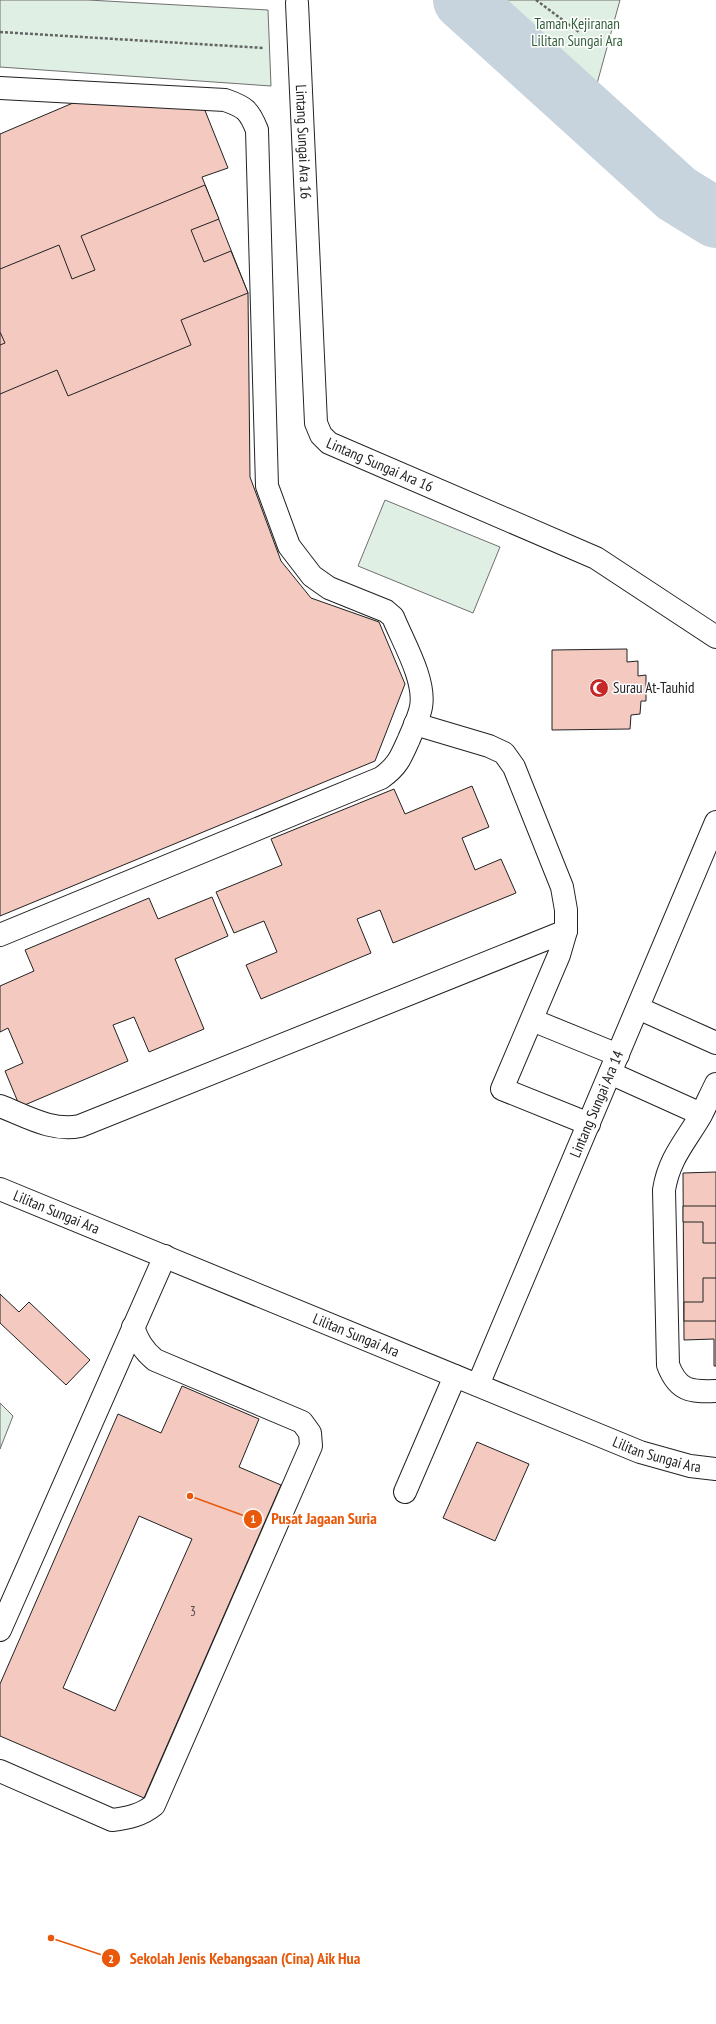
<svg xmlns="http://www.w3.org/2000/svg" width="716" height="2024" viewBox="0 0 716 2024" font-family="'PT Sans Narrow',sans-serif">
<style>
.green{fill:#e0efe3;stroke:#6f6f6f}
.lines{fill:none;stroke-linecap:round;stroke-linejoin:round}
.river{stroke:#c7d3dd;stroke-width:60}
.building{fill:#f3c9c0;stroke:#222;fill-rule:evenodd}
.minor-casing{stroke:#222;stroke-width:24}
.path{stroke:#646464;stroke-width:2.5;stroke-dasharray:3 2;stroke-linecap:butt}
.minor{stroke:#fff;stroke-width:22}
.labels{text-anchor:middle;stroke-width:3;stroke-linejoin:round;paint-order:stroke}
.number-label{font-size:13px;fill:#564c4a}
.park-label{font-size:15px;fill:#2f5e38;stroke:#fff}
.street-label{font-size:15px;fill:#222;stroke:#fff}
.poi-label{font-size:15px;fill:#222;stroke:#fff;text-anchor:start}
.leader{fill:none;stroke:#e8590c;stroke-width:1.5}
.callout-dot{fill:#e8590c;stroke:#fff;stroke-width:1.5}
.mark-label{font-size:12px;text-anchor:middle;font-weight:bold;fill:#fff}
.callout-label{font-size:16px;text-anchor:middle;font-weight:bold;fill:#e8590c;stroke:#fff;stroke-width:3;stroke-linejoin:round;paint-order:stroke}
</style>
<rect width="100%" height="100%" fill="#fff"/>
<!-- green -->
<g class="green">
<polygon points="0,0 88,0 268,10 271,86 0,67"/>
<polygon points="491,0 620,0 595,91"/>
<polygon points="385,500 500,547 473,613 358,566"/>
<polygon points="0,1403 13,1416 0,1449"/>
</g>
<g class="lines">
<!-- river -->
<polyline class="river" points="463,0 677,194 716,218"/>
</g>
<!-- building -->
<g class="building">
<polygon points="80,100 202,103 228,168 202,177 248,293 250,477 281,561 311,598 379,622 405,684 375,761 0,916 0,134"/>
<polygon points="205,185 219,219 191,230 204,262 231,251 248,293 181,320 191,345 68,396 57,370 0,394 0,345 5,343 0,332 0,269 59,245 72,279 95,270 81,236"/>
<polygon points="627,649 627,662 638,661 638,676 646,675 646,701 641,701 640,714 631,715 630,729 552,730 552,650"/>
<polygon points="472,786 489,827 462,838 475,870 501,859 516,893 393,943 380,910 357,919 371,953 261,999 246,965 277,952 264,921 234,933 216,892 282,865 271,839 394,789 405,814"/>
<polygon points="212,897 228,936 175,959 204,1029 149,1052 134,1017 113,1025 128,1061 20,1107 5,1071 23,1063 8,1028 0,1032 0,986 34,971 25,950 149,898 158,919"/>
<polygon points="716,1172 716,1366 714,1366 714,1339 684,1340 683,1173"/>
<polygon points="683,1206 716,1206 716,1243 703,1243 703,1222 683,1222"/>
<polygon points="703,1278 716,1278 716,1321 684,1321 684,1302 703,1302"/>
<polygon points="0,1294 19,1312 29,1302 90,1360 66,1385 0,1323"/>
<path d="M 182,1386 L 259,1419 L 239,1467 L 281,1485 L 144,1798 L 0,1736 L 0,1684 L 118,1414 L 161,1433 ZM 139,1516 L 192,1539 L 115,1711 L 63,1688 Z"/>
<polygon points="477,1442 529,1464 495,1541 443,1518"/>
</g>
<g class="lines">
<defs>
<g id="minor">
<path id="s1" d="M 297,3 L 316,423 L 321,435 L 329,443 L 596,558 L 716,637"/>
<path d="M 0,88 L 225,100 C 245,107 249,110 257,130 L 267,486 L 289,546 L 312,576 L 329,588 L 386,611 L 393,617 C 403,642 426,680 421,707 C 419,718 413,729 409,739 C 401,757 398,766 381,778 L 0,935"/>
<polyline points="415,724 489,746 504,753 514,767 562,887 566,910 566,931 559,955 502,1089 589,1124"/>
<polyline points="638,1008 716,1043"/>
<polyline points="532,1020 618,1055"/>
<polyline points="610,1073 701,1114"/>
<path d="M 716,1084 C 711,1094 706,1105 701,1115 C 686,1141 669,1158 664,1190 L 668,1365 C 678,1391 690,1392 716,1391"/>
<path d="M 0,1106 C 26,1116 52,1132 80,1126 L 566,931"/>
<path id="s2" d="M 0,1189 L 640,1452 L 690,1466 L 716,1469"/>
<path id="s3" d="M 478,1385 L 716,822"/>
<polyline points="405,1492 455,1376"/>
<polyline points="0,1630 165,1256"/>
<path d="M 0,1771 L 112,1820 C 128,1818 142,1815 154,1805 L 311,1446 L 310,1433 L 302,1422 L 155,1360 C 143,1350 138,1341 133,1327"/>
</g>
</defs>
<!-- minor casing -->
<use href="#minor" class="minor-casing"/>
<!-- path -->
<g class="path">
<polyline points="536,0 579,32"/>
<polyline points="0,32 264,48"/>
</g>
<!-- minor -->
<use href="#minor" class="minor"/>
</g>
<!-- icons -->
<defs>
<symbol id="mosque-disc" viewBox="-11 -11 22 22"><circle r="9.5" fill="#c62828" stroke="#fff"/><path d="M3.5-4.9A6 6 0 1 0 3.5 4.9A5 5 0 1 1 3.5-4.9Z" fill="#fff"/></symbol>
</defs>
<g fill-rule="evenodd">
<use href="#mosque-disc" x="588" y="677" width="22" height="22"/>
</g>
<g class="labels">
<!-- number labels -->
<g class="number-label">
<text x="193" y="1616">3</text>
</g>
<!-- park labels -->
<g class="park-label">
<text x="577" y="29">Taman Kejiranan<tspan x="577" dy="17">Lilitan Sungai Ara</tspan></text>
</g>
<!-- street labels -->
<g class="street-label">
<text dy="5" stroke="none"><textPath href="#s1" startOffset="139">Lintang Sungai Ara 16</textPath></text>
<text dy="5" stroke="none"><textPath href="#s1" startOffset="500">Lintang Sungai Ara 16</textPath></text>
<text dy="5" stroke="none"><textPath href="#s3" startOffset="305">Lintang Sungai Ara 14</textPath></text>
<text dy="5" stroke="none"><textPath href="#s2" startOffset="61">Lilitan Sungai Ara</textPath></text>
<text dy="5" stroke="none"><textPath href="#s2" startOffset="385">Lilitan Sungai Ara</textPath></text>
<text dy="5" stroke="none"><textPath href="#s2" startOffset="709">Lilitan Sungai Ara</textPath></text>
</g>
<!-- poi labels -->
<g class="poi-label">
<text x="613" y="693">Surau At-Tauhid</text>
</g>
</g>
<!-- callouts -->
<path class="leader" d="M190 1496L253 1519M51 1938L111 1958"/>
<g class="callout-dot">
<circle cx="190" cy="1496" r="4"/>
<circle cx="51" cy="1938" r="4"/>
<circle cx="253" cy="1519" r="10"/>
<circle cx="111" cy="1958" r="10"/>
</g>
<g class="mark-label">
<text x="253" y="1523">1</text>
<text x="111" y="1963">2</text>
</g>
<g class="callout-label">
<text x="324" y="1524">Pusat Jagaan Suria</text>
<text x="245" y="1964">Sekolah Jenis Kebangsaan (Cina) Aik Hua</text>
</g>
</svg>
